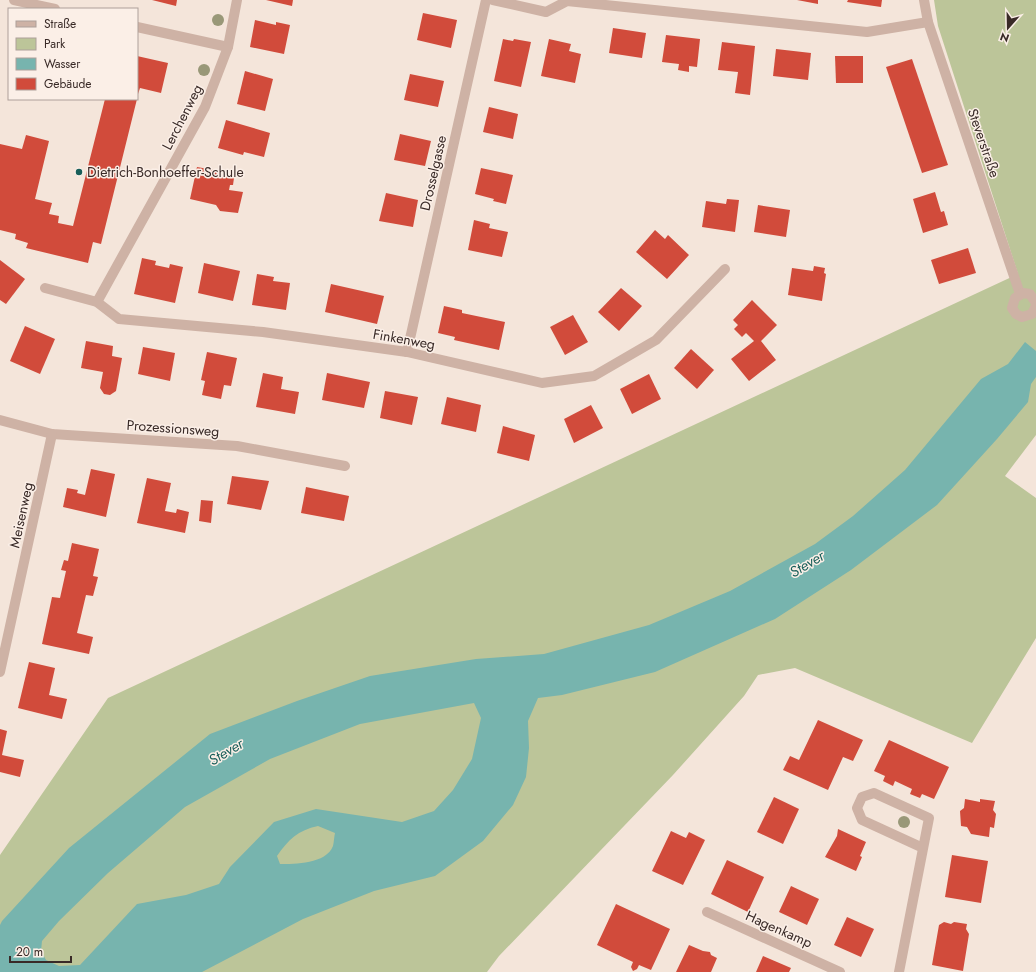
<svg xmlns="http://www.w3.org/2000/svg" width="1036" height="972" viewBox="0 0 1036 972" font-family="Jost,sans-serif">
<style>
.green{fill:#bcc599}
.water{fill:#77b4ae;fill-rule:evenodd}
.building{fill:#d14b3b}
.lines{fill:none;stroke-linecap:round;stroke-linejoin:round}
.street{stroke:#ceb2a5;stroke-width:10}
.tree{fill:#999878}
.poi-dot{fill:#185e59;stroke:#fbefe7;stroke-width:1.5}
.labels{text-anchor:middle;stroke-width:3;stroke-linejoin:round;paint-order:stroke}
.street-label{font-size:14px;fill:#392a27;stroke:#fbefe7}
.poi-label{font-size:14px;fill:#392a27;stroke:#fbefe7;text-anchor:start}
.water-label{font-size:15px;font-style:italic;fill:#185e59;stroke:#fbefe7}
</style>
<rect width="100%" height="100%" fill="#f4e5da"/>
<!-- green -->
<polygon class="green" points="934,0 1036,0 1036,435 1005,476 1036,498 1036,638 972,743 795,668 758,675 744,696 673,775 499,956 487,972 0,972 0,855 108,698 1018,274 938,26"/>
<!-- water -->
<path class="water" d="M 1025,342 L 1036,351 L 1036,377 L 1031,384 L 1028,402 L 997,439 L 937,505 L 851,570 L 775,619 L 655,672 L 562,695 L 538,698 L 528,721 L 529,748 L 526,777 L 513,805 L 483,841 L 435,876 L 374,891 L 303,919 L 202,972 L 0,972 L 0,925 L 2,921 L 69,848 L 210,734 L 297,701 L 370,676 L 476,659 L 544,654 L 649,625 L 730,591 L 815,544 L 853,516 L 905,470 L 981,379 L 1008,364 ZM 474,703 L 481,718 L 472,759 L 453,790 L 434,811 L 402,822 L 316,809 L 274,822 L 230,867 L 219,884 L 186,895 L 137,904 L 80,965 L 59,966 L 46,960 L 41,951 L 42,941 L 59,921 L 108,873 L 185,807 L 270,759 L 360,724 ZM 318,826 L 335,833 C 334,837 334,842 333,846 C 326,864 295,864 280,864 L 277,856 C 288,840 298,830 318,826 Z"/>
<!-- building -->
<g class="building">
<polygon points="152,0 177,0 176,6"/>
<polygon points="266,0 293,0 292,6"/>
<polygon points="797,0 818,0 818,4"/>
<polygon points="848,0 882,0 881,7 847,2"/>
<polygon points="423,13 457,20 451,48 417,40"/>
<polygon points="255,20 276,25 276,22 290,25 284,54 250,47"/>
<polygon points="613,28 646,33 642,58 609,53"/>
<polygon points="666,35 700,39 697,67 689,66 689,72 678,70 679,64 662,62"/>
<polygon points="503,39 513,41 514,39 531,42 521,87 494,81"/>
<polygon points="549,39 571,44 569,51 581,54 575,83 541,76"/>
<polygon points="722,42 755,46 750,95 735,93 738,72 718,70"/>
<polygon points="776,49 811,53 808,80 773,76"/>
<polygon points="137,56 168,63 161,93 140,88 137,97"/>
<polygon points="835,56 863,56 863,83 836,83"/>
<polygon points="912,59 948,165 922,173 886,67"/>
<polygon points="245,71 273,79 265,111 237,104"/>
<polygon points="410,74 444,81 438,107 404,100"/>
<polygon points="105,99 137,99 101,244 93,242 88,263 26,248 28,243 15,239 16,234 0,230 0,144 22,149 26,135 49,141 35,199 52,203 49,214 59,216 58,223 73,226"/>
<polygon points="489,107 518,114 513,139 483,132"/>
<polygon points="226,120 270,133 264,157 244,152 243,155 218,148"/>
<polygon points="400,134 431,141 425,166 394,160"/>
<polygon points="197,167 225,172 225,173 233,175 234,178 233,185 230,185 229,190 243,192 238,213 220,211 216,205 190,199"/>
<polygon points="481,168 513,175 506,204 493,201 494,199 475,194"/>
<polygon points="935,192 941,212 944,211 948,225 923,233 913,199"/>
<polygon points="386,193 418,200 413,227 379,221"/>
<polygon points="727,199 739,200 735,232 702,227 706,201 726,204"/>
<polygon points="758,205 790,210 786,237 754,232"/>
<polygon points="474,220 490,224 489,228 508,232 502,257 468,250"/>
<polygon points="655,230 665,239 668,235 689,255 667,279 636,252"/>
<polygon points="968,248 976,273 939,284 931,260"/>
<polygon points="142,258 156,261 155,265 169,268 170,264 183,267 175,303 134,294"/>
<polygon points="0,260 25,279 6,304 0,300"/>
<polygon points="204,263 240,271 233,301 198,293"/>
<polygon points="814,266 825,268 824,273 826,274 822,301 788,295 792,268 813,271"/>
<polygon points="257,274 274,277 273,281 290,283 286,310 252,305"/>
<polygon points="331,284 384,296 377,324 325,312"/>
<polygon points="621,288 642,306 619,331 598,312"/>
<polygon points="752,300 777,325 761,341 776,360 749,381 731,359 754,341 746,333 742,337 734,329 738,325 733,320"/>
<polygon points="444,306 462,310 462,313 505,322 499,350 454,340 455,337 438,333"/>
<polygon points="573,315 588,342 565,355 550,327"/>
<polygon points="25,326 55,339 40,374 10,361"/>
<polygon points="86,341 113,346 112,356 122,358 116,391 110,395 104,394 100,388 103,372 81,368"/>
<polygon points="143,347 175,353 170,381 138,374"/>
<polygon points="691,349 714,370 697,389 674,368"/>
<polygon points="207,352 237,358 231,386 224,385 221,399 202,395 205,381 201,380"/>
<polygon points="263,373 283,377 281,389 299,392 295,414 256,407"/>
<polygon points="327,373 370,382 364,408 322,400"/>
<polygon points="649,374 661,399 632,414 620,389"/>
<polygon points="385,391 418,397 412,425 380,418"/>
<polygon points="447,397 481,405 476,432 441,424"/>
<polygon points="591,405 603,428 574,443 564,419"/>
<polygon points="503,426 535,435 529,461 497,453"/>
<polygon points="91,469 115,474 106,517 63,507 67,488 78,490 77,493 85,495"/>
<polygon points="232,476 269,481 261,510 227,504"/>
<polygon points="147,478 171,483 165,511 176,513 177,509 189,512 185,533 137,523"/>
<polygon points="306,487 349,496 344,521 301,513"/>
<polygon points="201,500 213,501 211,523 199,521"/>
<polygon points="72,543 99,549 93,576 98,577 93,596 86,595 77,633 93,637 89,654 42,644 52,597 60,598 66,571 61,570 64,560 68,561"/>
<polygon points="29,662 55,668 49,695 67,699 62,719 18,708"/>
<polygon points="818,720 863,740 853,761 843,757 828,790 783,770 790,756 799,760"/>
<polygon points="0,729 7,731 2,755 24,760 20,777 0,772"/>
<polygon points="889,740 949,767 934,799 922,794 920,798 910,794 912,789 895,781 893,786 883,781 885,776 874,771"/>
<polygon points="774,797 799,809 783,844 757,832"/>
<polygon points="965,799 980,802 980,799 995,801 993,810 996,814 994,828 990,827 989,837 971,834 967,827 961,826 960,811 964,808"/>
<polygon points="838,829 866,842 860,856 862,857 856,871 825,857 837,836"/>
<polygon points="671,831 686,838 689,832 705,840 683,885 652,871"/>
<polygon points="952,855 988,861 981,903 945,897"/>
<polygon points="727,860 764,877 748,912 711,894"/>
<polygon points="791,886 819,899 807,925 779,912"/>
<polygon points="616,904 670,929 651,970 639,965 637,969 633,971 631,967 633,962 597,945"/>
<polygon points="847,917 874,929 861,957 834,945"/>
<polygon points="944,922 951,924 954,922 967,924 966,929 969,934 963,971 932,965 939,925"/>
<polygon points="689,945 703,951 710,952 711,955 717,958 711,972 676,972"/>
<polygon points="763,956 791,968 789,972 756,972"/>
</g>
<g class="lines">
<!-- street -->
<g class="street">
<polyline points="14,0 55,9"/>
<polyline points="493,0 546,12 567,1 867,32 928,22"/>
<polyline points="924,0 928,22 1020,294"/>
<polyline points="137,27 228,47"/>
<polyline points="45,288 97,302 119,319 263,332 407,352 542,383 594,376 656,340 725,269"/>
<polyline points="97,302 205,107 228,47 237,0"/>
<polyline points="1036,303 1030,294 1023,293 1015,298 1012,308 1016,314 1022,317 1032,314 1036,306"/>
<polyline points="407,352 486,0"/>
<polyline points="0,420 52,434 237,446 345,466"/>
<polyline points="0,672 52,434"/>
<polyline points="707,912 840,972"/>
<polyline points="899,972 929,818 874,793 862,797 857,808 862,820 923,848"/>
</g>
</g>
<!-- trees -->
<g class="tree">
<circle cx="218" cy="20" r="6"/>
<circle cx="204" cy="70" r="6"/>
<circle cx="904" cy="822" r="6"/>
</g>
<!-- markers -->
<circle class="poi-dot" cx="79" cy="172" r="4"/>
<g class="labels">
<!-- street labels -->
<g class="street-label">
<text transform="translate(182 117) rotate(-63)" y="5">Lerchenweg</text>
<text transform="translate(984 143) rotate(71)" y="5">Steverstraße</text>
<text transform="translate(433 173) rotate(-77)" y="5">Drosselgasse</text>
<text transform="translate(404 339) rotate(10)" y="5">Finkenweg</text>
<text transform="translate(173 428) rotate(4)" y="5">Prozessionsweg</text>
<text transform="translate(21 515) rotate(-78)" y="5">Meisenweg</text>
<text transform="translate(779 929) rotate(24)" y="5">Hagenkamp</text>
</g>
<!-- poi labels -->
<g class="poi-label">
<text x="87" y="177">Dietrich-Bonhoeffer-Schule</text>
</g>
<!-- water labels -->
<g class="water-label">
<text transform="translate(807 564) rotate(-31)" y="5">Stever</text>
<text transform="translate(226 752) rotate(-31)" y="5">Stever</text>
</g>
</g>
<!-- legend -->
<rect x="8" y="8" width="130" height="92" fill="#fbefe7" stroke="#ada09a"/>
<rect x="16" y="21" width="20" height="6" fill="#ceb2a5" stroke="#ada09a"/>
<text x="44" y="28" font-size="12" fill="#392a27">Straße</text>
<rect x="16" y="38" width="20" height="12" fill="#bcc599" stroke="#ada09a"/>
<text x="44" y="48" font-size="12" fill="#392a27">Park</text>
<rect x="16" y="58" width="20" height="12" fill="#77b4ae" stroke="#ada09a"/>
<text x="44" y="68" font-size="12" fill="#392a27">Wasser</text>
<rect x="16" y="78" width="20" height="12" fill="#d14b3b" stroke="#ada09a"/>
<text x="44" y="88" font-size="12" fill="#392a27">Gebäude</text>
<!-- north arrow -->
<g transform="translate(1008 28) rotate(200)" stroke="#fbefe7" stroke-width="3" paint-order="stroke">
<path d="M0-3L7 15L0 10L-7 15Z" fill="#392a27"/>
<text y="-6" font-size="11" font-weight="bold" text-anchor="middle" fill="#392a27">N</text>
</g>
<!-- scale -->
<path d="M10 956v6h61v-6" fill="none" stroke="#392a27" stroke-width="2"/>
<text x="16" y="956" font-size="12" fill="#392a27" stroke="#fbefe7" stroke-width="3" paint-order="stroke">20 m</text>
</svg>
